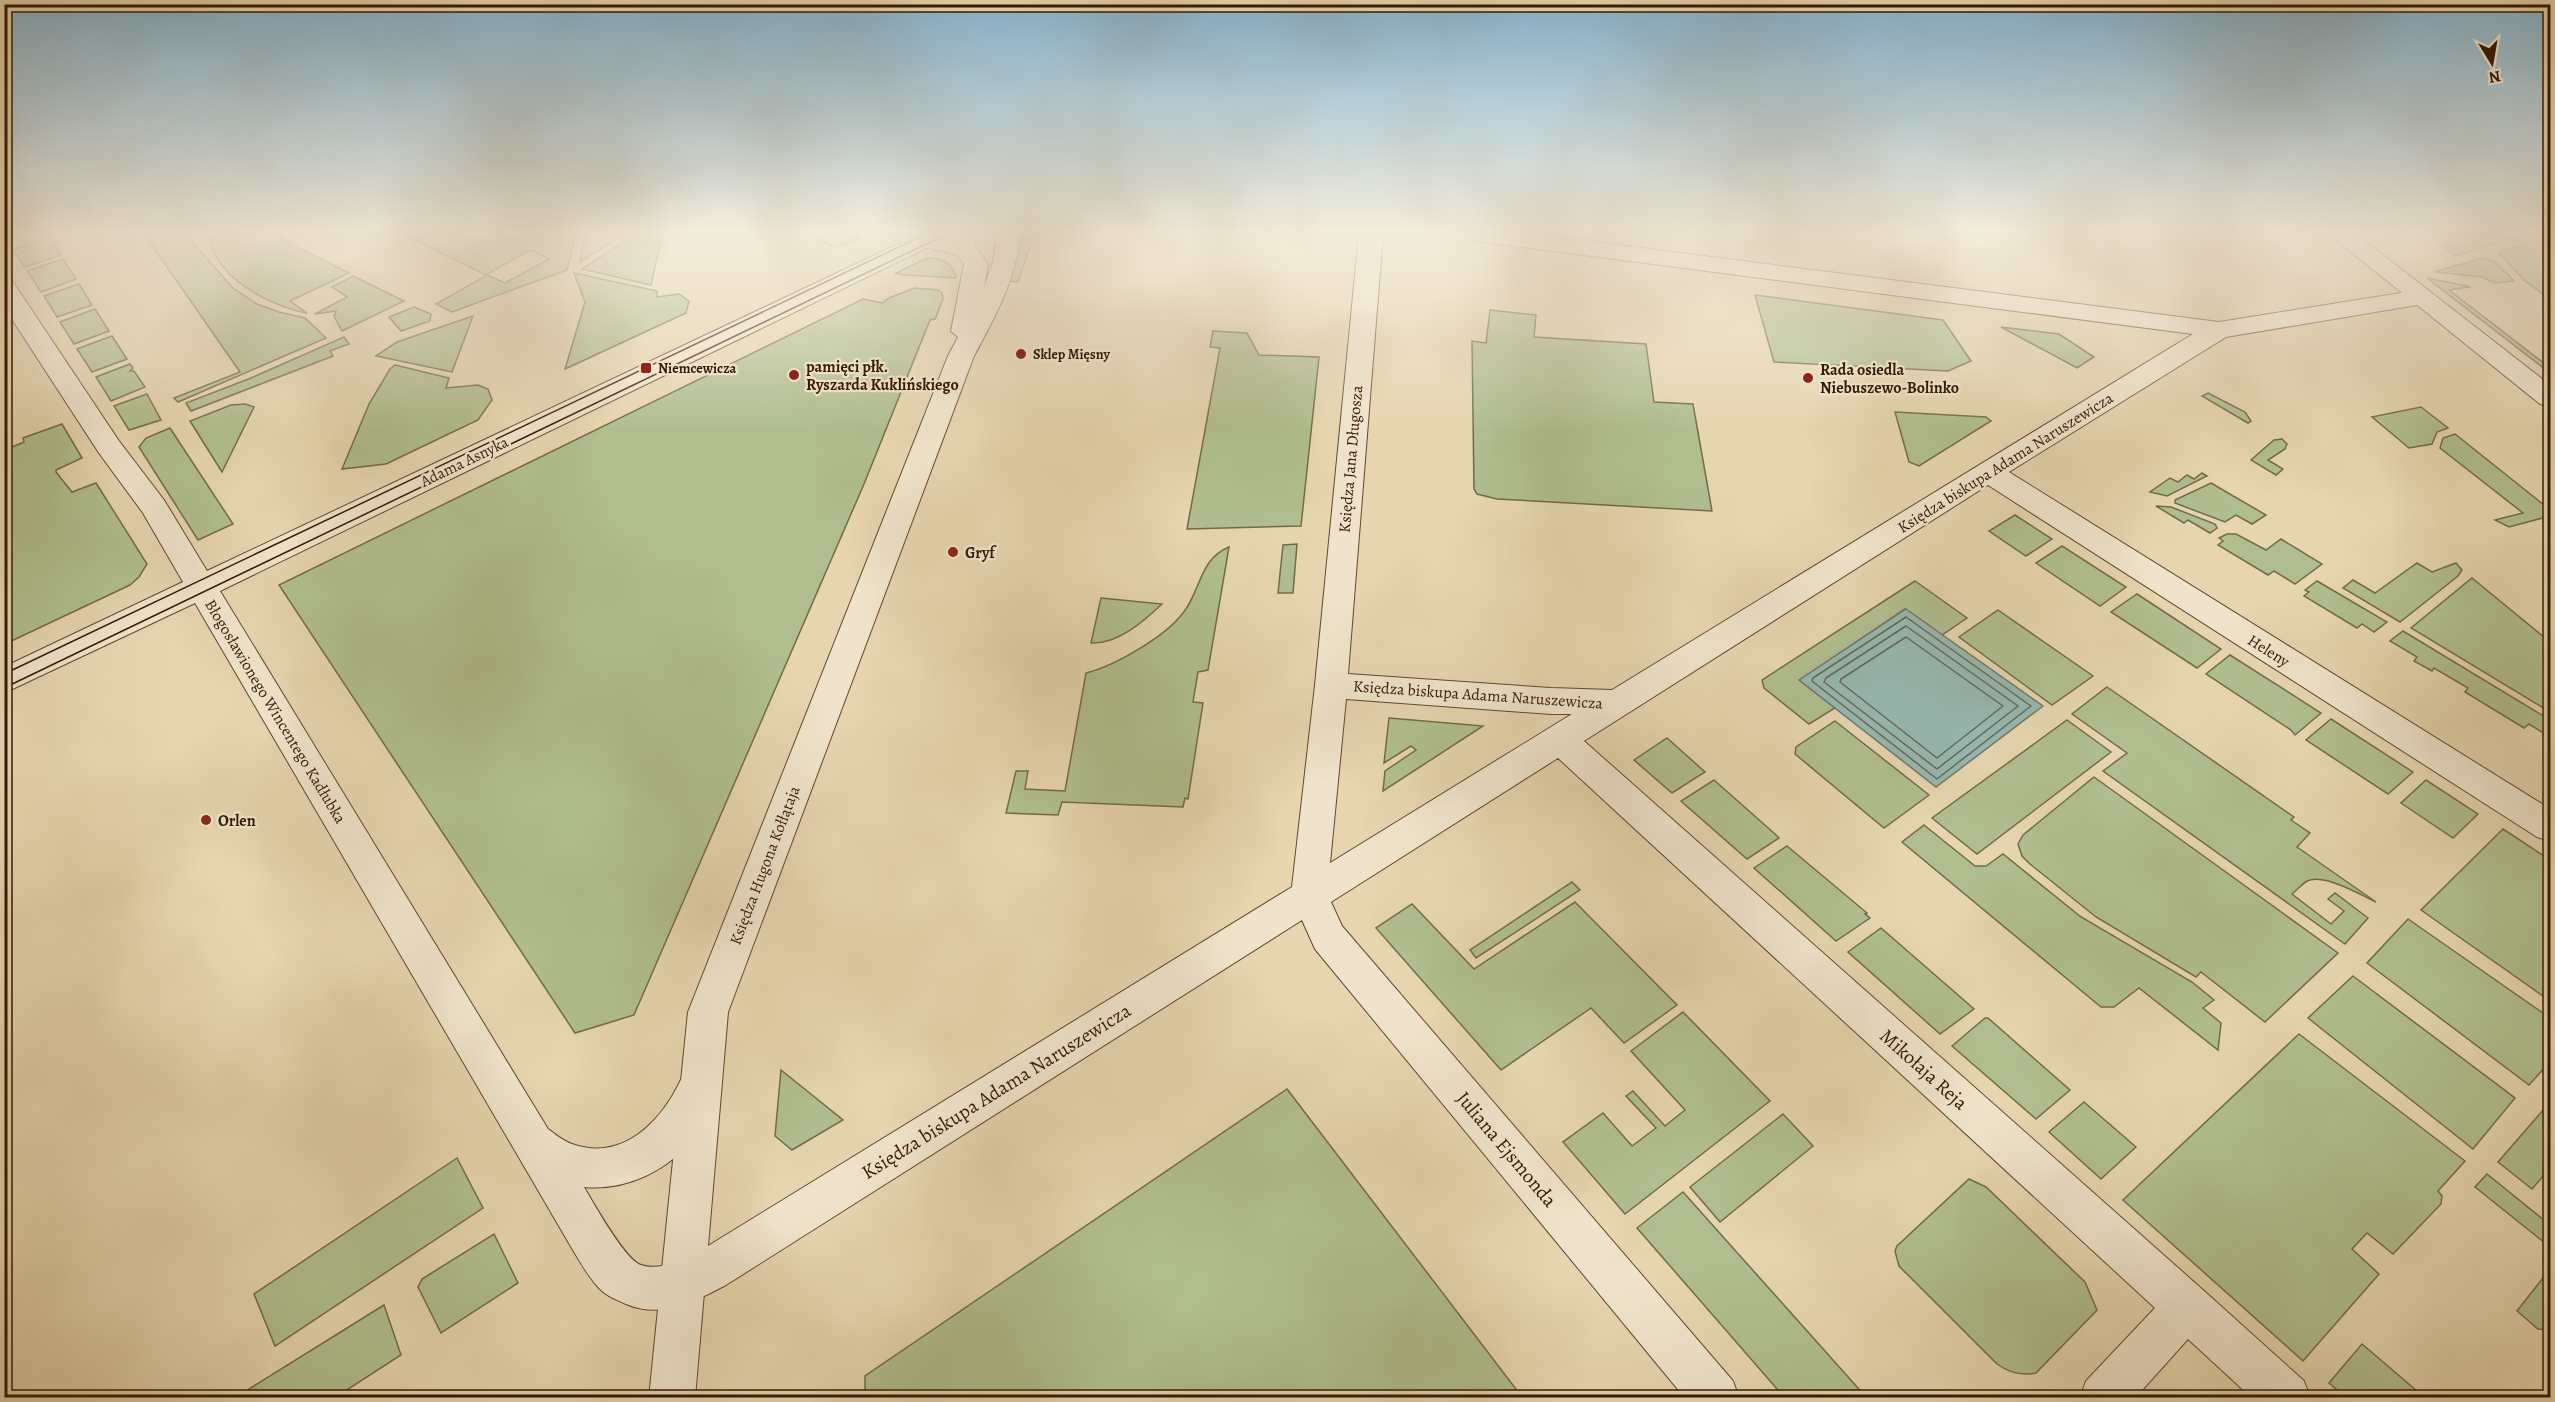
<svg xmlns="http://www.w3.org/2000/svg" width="2555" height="1402" viewBox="0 0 2555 1402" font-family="Alegreya,serif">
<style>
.green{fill:#b0be8f;stroke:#726b4a;stroke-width:1.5}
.water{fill:#97b8b1;stroke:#70786c;stroke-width:1.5}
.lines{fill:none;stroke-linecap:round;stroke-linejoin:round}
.shore{stroke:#66685a;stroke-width:1.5}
.minor-casing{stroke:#61472f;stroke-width:2}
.tertiary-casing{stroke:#61472f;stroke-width:2}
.minor{fill:#efe4cb;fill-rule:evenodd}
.tertiary{fill:#efe4cb;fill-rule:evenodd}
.tram{stroke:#351804;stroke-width:1.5}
.poi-dot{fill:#8f2418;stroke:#efe4cb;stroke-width:2}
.labels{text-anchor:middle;stroke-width:4.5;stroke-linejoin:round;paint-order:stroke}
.far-poi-label{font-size:14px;font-weight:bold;fill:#351804;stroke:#efe4cb;text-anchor:start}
.poi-label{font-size:16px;font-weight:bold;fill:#351804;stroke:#efe4cb;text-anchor:start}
.street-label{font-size:16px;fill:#351804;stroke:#efe4cb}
.near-street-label{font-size:20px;fill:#351804;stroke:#efe4cb}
</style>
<rect width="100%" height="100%" fill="#e6d5af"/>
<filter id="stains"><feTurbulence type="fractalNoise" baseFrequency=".00333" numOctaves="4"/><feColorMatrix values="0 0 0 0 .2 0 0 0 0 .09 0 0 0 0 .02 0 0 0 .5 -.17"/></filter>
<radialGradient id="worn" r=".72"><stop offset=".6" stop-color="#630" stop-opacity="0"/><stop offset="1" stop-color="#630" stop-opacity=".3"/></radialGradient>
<!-- green -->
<g class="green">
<polygon points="144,234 185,234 233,288 257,304 279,312 305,318 326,338 178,402 174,398 240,372"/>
<path d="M 212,234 L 271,234 L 349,273 L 290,301 L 307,313 C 272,307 215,278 210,238 Z"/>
<polygon points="402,234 463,234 477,239 496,241 542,234 576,234 567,270 452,312 436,304 487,275 505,283 549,259 530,250 486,275"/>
<polygon points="585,234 624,234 580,262"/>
<polygon points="635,234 662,234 651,285 582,269"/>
<polygon points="809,234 858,234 859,239 835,248"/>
<polygon points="1023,234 1034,234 1018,282 1008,281"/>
<polygon points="2430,234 2528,234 2455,256"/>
<polygon points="2550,237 2550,299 2525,281 2500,254 2501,251"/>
<polygon points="50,238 61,255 25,267 13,250"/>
<path d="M 931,258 C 945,259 953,264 956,278 L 904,275 L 896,273 L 923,260 Z"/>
<polygon points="2483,258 2494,261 2514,281 2495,283 2482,277 2434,272"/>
<polygon points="63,259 76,279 41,292 27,271"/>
<polygon points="574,273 657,291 657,297 679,294 689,301 686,313 565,369 585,302"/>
<polygon points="353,276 404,301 342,331 334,316 336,311 315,314 347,297 332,287"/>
<polygon points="2427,278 2467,286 2469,287 2449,290 2550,368 2550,373"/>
<polygon points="79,284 92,305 57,317 44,296"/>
<polygon points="915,288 938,290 942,293 943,299 935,319 930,320 864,484 634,1015 575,1033 279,585 863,299 882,303 889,298"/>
<polygon points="1755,295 1943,320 1971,361 1948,371 1774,362"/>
<polygon points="414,307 431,314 430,321 401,331 389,317"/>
<polygon points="95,309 109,331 74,344 60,322"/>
<polygon points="1490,310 1536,315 1534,337 1646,344 1654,402 1693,404 1712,511 1497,499 1477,494 1474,489 1472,341 1486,343"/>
<polygon points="473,316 452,372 376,356 397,342"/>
<polygon points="2001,327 2059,334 2094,357 2077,368"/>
<polygon points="1213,331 1247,333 1259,355 1319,357 1301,526 1187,529 1220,348 1210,347"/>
<polygon points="112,336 127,359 92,372 77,349"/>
<polygon points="344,337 349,344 330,351 333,356 191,411 186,403 251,378"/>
<polygon points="130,364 133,368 130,371 134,371 145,387 111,401 96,377"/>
<polygon points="395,365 449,378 446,388 478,385 488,389 492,400 478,420 386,464 342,469 369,404 390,369"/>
<polygon points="2208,393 2245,412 2251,421 2248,423 2202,396"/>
<polygon points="147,394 161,420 129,430 114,406"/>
<polygon points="245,404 254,407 222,472 190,421 231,405"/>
<polygon points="2421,407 2448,428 2437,432 2432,444 2409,448 2372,417"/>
<polygon points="1895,412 1986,417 1991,421 1919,466 1909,462"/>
<polygon points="62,424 82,458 56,470 56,472 72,492 96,483 147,564 139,577 130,585 5,644 5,450 24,442 23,438"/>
<polygon points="170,428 233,524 198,540 139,447 146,438"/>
<polygon points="2455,434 2549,509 2550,516 2509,527 2495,520 2523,513 2440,448 2443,438"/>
<polygon points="2282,439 2287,444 2285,449 2268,460 2283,469 2276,475 2251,460 2274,440"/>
<polygon points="2202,473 2207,476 2167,496 2150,492 2170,478 2178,482 2187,475 2194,479"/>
<polygon points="2211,483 2266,515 2252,524 2236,515 2225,522 2175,503 2175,500"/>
<polygon points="2156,506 2171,507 2215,524 2217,528 2210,533 2188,520 2184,523"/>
<polygon points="2015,515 2052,539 2026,556 1989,531"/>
<polygon points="2227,534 2236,534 2266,550 2281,539 2322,564 2295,584 2274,571 2268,575 2218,545 2223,541 2219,538"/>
<polygon points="1297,544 1293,593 1278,593 1283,545"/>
<polygon points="2062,546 2126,587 2100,606 2036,563"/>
<path d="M 1229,547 L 1208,670 L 1198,672 L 1193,702 L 1203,703 L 1188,799 L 1185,798 L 1183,807 L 1062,802 L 1058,815 L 1006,813 L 1016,771 L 1028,771 L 1025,789 L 1065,791 L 1086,673 C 1114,666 1165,637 1183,613 C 1201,591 1199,559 1229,547 Z"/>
<polygon points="2417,563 2432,572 2456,563 2462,570 2458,576 2400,622 2343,588 2353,580 2375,593"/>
<polygon points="2472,578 2550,642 2550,712 2411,628"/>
<polygon points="1915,581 1967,618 1942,635 1905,609 1800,680 1835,708 1809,724 1764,688 1762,680"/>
<polygon points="2317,581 2387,622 2374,632 2362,624 2357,628 2304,596 2309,592 2305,590"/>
<polygon points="2137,594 2221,649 2197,668 2111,612"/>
<path d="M 1101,598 L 1162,604 C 1143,622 1118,644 1091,643 Z"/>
<polygon points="1998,610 2093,676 2052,705 1959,637"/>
<polygon points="2403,631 2550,720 2550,737 2529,724 2524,728 2465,692 2468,688 2434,668 2432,671 2414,661 2417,657 2390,641"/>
<polygon points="2230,655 2321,713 2295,735 2291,730 2206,674"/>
<path d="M 2107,687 L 2294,817 L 2291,820 L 2310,833 L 2297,847 L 2376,902 C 2361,895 2324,873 2307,881 C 2302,884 2297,890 2292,894 L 2331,924 L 2344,911 L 2328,899 L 2335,893 L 2368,918 L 2345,944 L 2103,771 L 2127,753 L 2072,714 Z"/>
<polygon points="1389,718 1483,726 1383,791 1385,771 1416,750 1411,746 1384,763"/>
<polygon points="2331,719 2413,772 2388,794 2306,740"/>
<polygon points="2067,720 2111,752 1977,854 1932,818"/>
<polygon points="1835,721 1929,795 1884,828 1795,754 1796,747"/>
<polygon points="1667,738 1705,772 1672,793 1634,760"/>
<polygon points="2094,777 2338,953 2265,1022 2201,972 2196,977 2096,917 2030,864 2022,856 2018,844 2023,835"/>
<polygon points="1714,780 1775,834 1779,838 1747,859 1681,801"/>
<polygon points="2426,780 2478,814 2453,838 2401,803"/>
<polygon points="1924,825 1975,866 1986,866 2003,854 2081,917 2192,982 2214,1000 2203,1008 2221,1023 2218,1050 2139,988 2114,1007 2101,1007 1902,842"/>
<polygon points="2503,829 2550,860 2550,1001 2421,910"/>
<polygon points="1787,846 1867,913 1865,914 1870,918 1836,941 1754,868"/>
<polygon points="1572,882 1580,890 1476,958 1470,950"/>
<polygon points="1575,902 1677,1005 1624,1043 1591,1008 1501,1070 1376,928 1412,904 1474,969"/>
<polygon points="2408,919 2550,1018 2550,1064 2549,1063 2529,1085 2367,963"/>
<polygon points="1881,928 1974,1009 1940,1034 1848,952"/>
<polygon points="2353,976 2515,1098 2473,1149 2308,1018"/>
<polygon points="1683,1012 1770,1101 1625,1214 1563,1142 1603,1113 1632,1146 1656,1128 1626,1096 1633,1091 1665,1126 1685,1110 1631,1051"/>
<polygon points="1985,1018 1988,1018 2070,1090 2036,1119 1952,1046"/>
<polygon points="2299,1034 2465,1161 2438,1191 2442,1196 2441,1204 2393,1254 2367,1233 2352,1249 2379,1274 2303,1361 2123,1200"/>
<polygon points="781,1070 843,1120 792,1150 775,1136"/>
<polygon points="1287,1089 1522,1397 865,1397 865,1376"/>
<polygon points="2084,1102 2136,1147 2101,1179 2049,1132"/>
<polygon points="2544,1109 2550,1114 2550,1168 2532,1189 2498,1162"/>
<polygon points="1783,1114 1813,1146 1720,1222 1690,1187"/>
<polygon points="457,1158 483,1208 275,1346 254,1294"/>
<polygon points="2487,1174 2550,1225 2550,1247 2475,1187"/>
<path d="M 1969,1179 L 1986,1187 L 2085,1282 L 2097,1310 L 2036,1373 C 2022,1376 2008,1372 1997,1364 L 1899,1266 L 1895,1251 L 1897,1246 Z"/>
<polygon points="1683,1192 1866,1397 1784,1397 1637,1228"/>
<polygon points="494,1234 518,1283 441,1333 418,1287 422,1279"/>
<polygon points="2550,1269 2550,1330 2538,1329 2517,1311"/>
<polygon points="384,1305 401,1355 336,1397 286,1398 244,1392"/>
<polygon points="2362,1344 2424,1397 2345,1397 2329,1383"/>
</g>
<!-- water -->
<polygon class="water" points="1906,609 2043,706 1936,787 1799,680"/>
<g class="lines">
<!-- shore -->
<g class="shore">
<polygon points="1906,617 2031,706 1937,779 1812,681 1813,678"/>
<polygon points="1906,626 2018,706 1937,769 1824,682 1826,678"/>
<polygon points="1906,637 2003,706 1937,758 1840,682 1841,679"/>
</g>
<defs>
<path id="minor" d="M 924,234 L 931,236 L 935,241 L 931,246 L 220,591 L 548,1129 C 555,1134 563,1141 572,1144 C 626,1163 665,1117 684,1073 L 698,1068 L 712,1073 L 718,1087 C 711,1104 705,1122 694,1137 C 669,1171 625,1191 584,1187 C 594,1204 625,1260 641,1265 C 659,1271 680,1261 695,1254 L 1292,887 L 1315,685 L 1359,234 L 1383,234 L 1348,674 L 1551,688 L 1612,690 L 2193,334 L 1476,241 L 1468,239 L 1464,234 L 1532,234 L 2219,322 L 2420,290 L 2429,293 L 2433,298 L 2429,303 L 2226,337 L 2009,472 L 2550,809 L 2550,841 L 2537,837 L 1988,485 L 1584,741 L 2203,1290 L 2304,1381 L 2310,1398 L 2252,1398 L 2188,1339 L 2135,1398 L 2080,1398 L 2086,1381 L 2155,1308 L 1558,758 L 1331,902 L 1342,926 L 1733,1381 L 1739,1398 L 1685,1398 L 1315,949 L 1302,920 L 726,1285 C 694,1302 661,1319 626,1304 C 615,1299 606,1296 598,1287 C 587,1275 579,1260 570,1245 L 195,603 L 4,693 L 4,667 L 183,582 L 143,513 L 99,453 L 4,307 L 4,280 L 13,282 L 119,441 L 164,500 L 207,571 L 915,236 ZM 1346,699 L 1551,714 L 1572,714 L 1330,863 Z"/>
<g id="tertiary">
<path d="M 888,234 L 971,236 L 975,241 L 973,244 L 988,264 L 984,287 L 993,262 L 997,234 L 1021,234 C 1014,283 997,313 974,356 L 728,1012 L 695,1398 L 649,1398 L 688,1012 L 948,356 L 958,337 L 951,331 L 964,264 L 957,255 L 892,239 Z"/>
<polygon points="2329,234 2356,234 2550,385 2550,406 2540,404"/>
</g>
</defs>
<!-- minor casing -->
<use href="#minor" class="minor-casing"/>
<!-- tertiary casing -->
<use href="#tertiary" class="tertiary-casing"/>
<!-- minor -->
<use href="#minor" class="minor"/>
<!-- tertiary -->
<use href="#tertiary" class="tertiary"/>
<!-- tram -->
<g class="tram">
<polyline points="4,674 926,234"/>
<polyline points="4,688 947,234"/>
</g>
</g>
<!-- sky -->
<linearGradient id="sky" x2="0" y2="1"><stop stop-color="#87b6d2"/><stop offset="0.54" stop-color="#f4ecdb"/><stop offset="1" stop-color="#f4ecdb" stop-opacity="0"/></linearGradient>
<rect width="2555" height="430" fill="url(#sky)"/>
<!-- markers -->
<g class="poi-dot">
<circle cx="1021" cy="354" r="6"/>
<rect x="640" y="362" width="12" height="12" rx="3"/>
<circle cx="794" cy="375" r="6"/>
<circle cx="1808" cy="378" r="6"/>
<circle cx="953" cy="552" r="6"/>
<circle cx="206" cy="820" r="6"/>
</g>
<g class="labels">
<!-- far-poi labels -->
<g class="far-poi-label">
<text x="1033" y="359">Sklep Mięsny</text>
<text x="658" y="373">Niemcewicza</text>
</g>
<!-- poi labels -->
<g class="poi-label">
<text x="806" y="372">pamięci płk.<tspan x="806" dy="18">Ryszarda Kuklińskiego</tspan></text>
<text x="1820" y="375">Rada osiedla<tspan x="1820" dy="18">Niebuszewo-Bolinko</tspan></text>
<text x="965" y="558">Gryf</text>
<text x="218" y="826">Orlen</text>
</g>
<!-- street labels -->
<g class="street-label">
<text transform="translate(1350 459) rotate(-85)" y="6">Księdza Jana Długosza</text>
<text transform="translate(464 461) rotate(-26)" y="6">Adama Asnyka</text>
<text transform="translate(2005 462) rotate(-32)" y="6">Księdza biskupa Adama Naruszewicza</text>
<text transform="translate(2269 650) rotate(32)" y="6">Heleny</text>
<text transform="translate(1478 694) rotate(4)" y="6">Księdza biskupa Adama Naruszewicza</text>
<text transform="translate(276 711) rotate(59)" y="6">Błogosławionego Wincentego Kadłubka</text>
<text transform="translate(764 865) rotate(-69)" y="6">Księdza Hugona Kołłątaja</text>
</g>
<!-- near-street labels -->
<g class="near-street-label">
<text transform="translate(1924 1069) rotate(42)" y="7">Mikołaja Reja</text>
<text transform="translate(996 1091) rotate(-32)" y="7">Księdza biskupa Adama Naruszewicza</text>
<text transform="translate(1507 1149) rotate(50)" y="7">Juliana Ejsmonda</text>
</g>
</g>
<!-- margin -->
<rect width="2555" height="1402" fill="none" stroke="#e6d5af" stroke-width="24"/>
<rect x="6" y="6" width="2543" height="1390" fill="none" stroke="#351804" stroke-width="3"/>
<rect x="12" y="12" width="2531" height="1378" fill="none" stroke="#351804" stroke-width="1.5"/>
<!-- north arrow -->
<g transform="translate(2492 63) rotate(169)" stroke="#efe4cb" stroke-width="4.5" paint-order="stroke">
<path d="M0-4.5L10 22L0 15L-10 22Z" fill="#351804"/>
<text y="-9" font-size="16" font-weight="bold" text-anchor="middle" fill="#351804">N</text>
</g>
<rect width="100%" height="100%" filter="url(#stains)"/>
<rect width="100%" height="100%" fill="url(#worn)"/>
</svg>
